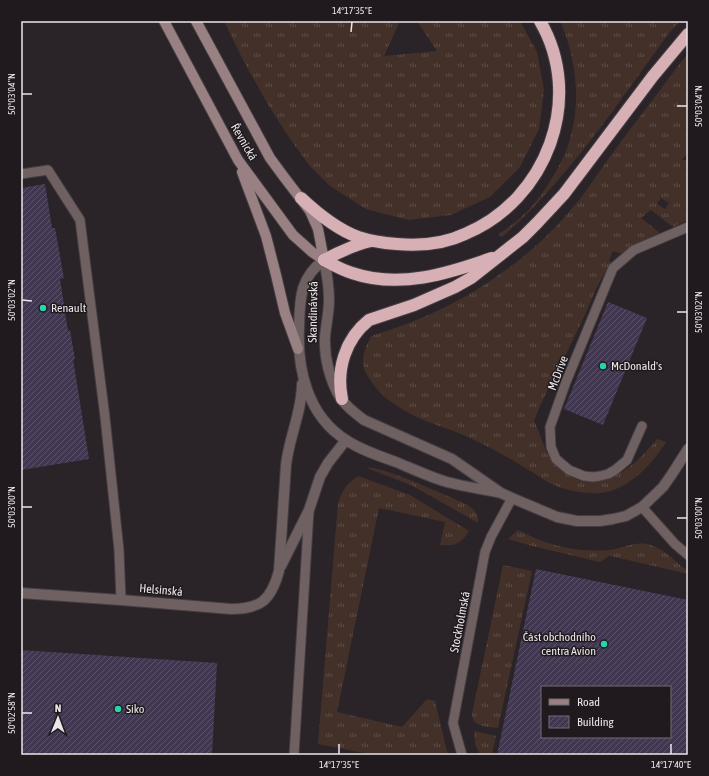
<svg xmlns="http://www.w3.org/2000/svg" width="709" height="776" viewBox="0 0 709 776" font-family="'Asap Condensed',sans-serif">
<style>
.grass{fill:url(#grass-tufts);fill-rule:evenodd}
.building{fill:url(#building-hatch);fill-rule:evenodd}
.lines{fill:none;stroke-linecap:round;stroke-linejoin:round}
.lane-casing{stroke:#453e43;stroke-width:11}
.street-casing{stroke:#453e43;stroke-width:12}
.secondary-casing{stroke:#453e43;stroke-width:12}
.highway-casing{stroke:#453e43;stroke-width:14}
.lane{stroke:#6f6061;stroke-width:9}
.street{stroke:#6f6061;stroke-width:10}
.secondary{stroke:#998083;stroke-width:10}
.highway{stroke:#d6b0b4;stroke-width:12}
.ticks{fill:none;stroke:#ebe6e9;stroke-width:1.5}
.poi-dot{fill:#24d5ae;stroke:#201a1e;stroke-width:1.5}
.labels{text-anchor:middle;stroke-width:3;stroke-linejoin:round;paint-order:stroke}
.street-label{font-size:12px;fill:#ebe6e9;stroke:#201a1e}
.poi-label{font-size:12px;fill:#ebe6e9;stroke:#201a1e;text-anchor:start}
.neatline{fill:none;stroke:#ebe6e9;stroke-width:1.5}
.ticks-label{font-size:10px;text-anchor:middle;fill:#ebe6e9}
</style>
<defs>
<pattern id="grass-tufts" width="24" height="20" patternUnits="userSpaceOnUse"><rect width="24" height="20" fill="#433129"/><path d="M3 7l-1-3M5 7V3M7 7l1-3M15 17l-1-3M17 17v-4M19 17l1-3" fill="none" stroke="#5e4f48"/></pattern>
<pattern id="building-hatch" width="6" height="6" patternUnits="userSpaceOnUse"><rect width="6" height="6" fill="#423750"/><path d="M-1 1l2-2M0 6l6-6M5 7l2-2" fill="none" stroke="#5d5469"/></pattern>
</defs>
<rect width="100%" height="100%" fill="#2a2328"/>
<!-- grass -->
<g class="grass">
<polygon points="224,21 400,21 384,56 437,51 417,21 520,21 537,52 544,90 539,129 520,167 490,197 451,215 408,220 366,209 330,186 309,165 288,136 267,103 242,58"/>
<path d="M 560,21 L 680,21 L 669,33 C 631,85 595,139 551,188 C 536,205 520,222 502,237 L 499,235 L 500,233 C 521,220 538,202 550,181 C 556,172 562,161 566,151 C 582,110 578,61 560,21 Z"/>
<path d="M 688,54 L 688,152 L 682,160 L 688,160 L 688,220 L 673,227 L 651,210 L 641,218 L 660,233 L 622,254 L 613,251 L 609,261 L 612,263 C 597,281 591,303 581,323 C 566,356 547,387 534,421 C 541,434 544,451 553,463 C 558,469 565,474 572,477 C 605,494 638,463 657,439 L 666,442 C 653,463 632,486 607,492 C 594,495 575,492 562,488 C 548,484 535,473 522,466 C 503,454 481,443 461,434 C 450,429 438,426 426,421 C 413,416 399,408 387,399 C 379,393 371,382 366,373 C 359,360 366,347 371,336 C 454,312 530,264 583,195 C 592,183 600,170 609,158 C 625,135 643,113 660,90 C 669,78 678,65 688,54 ZM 661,198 L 669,203 L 665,209 L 657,204 Z"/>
<path d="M 367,468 C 381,465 449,497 466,504 C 474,509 479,514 478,523 L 413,486 Z"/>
<path d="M 358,476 L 410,495 L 469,531 C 462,543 454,547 440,545 L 445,522 L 379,508 L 337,712 L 402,727 L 427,699 L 435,701 L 448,755 L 374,755 L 318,744 L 338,503 C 343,489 346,484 358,476 Z"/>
<path d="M 518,530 C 546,545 577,553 609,550 C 623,548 637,540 651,545 C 668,551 674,562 688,571 L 688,574 L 615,557 L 609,556 L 600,562 L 532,546 L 508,539 Z"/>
<path d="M 503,565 L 532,571 L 498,728 C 487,726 473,728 472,714 Z"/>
<polygon points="474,731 496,736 492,755 480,755 475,744"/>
</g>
<!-- building -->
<g class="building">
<polygon points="45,184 52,228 55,228 64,278 60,279 68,331 70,330 75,359 73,359 89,459 21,470 21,188"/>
<polygon points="608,302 647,318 603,425 564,409"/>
<path d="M 536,569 L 688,600 L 688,755 L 497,755 ZM 542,687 L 670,687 L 670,737 L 542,737 Z"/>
<polygon points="21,650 217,663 212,755 21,755"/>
</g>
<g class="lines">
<defs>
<g id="lane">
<polyline points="21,174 48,170 80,220 105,417 119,550 121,600"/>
<polyline points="642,426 627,460 615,470 608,474 600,476 593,477 584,476 569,470 556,459 551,447 550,427 566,382 613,268 634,250 688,227"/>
<polyline points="642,507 675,544 688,555"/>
<polyline points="294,755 309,511"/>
<polyline points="462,755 453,723 485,552 491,537 512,498"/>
</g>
<g id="street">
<path d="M 501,493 C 483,489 465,487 447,482 C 430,477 413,469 396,462 C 379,456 361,450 346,440 C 308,416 297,370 299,328 C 300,300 299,278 324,260 C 327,274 329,286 329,300 C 329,312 326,325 325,337 C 324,358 330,381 341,399 C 347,407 356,414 364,420 L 452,459 L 501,493 L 512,498 L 557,517 L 577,521 L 600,521 L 613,519 L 626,516 L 642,507 L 663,487 L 672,474 L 688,449"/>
<polyline points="281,566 309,510 320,477 328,463 346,440"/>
<path d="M 21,593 L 121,600 L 231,609 C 261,609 271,600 279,571 L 286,465 C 289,437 302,412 302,384"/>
</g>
<g id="secondary">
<polyline points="164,21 238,160 293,235 312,252 324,260"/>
<polyline points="196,21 270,158 284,177 310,211 318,229 324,260"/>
<polyline points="242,172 266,236 276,275 285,313 298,349"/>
</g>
<g id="highway">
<path d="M 301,198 C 317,213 336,229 358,237 C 370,241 384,243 397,244 C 420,246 444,244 465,234 C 547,200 585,98 540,21"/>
<path d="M 324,260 C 333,265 342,270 352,273 C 399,289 447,274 492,258"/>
<path d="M 324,260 C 339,252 353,245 371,241"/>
<path d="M 342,399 C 336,370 345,339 369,320 L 414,305 L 455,287 L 471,278 L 523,237 L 537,223 L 564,194 L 653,76 L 688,34"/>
</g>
</defs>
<!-- lane casing -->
<use href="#lane" class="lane-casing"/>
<!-- street casing -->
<use href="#street" class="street-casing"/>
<!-- secondary casing -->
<use href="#secondary" class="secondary-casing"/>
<!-- highway casing -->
<use href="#highway" class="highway-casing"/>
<!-- lane -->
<use href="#lane" class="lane"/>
<!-- street -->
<use href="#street" class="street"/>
<!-- secondary -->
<use href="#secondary" class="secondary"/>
<!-- highway -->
<use href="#highway" class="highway"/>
</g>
<!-- ticks -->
<path class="ticks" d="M 351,32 L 352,22M 22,94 L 32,94M 677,106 L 687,106M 22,300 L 32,301M 677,312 L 687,312M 22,507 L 32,507M 677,518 L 687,518M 22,713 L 32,713M 339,754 L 339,744M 671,754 L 671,744"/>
<!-- markers -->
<g class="poi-dot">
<circle cx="43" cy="308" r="4"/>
<circle cx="603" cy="366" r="4"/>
<circle cx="604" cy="644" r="4"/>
<circle cx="118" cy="709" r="4"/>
</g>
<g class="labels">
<!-- street labels -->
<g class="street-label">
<text transform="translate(244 142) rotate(60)" y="4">Řevnická</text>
<text transform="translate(313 312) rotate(-89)" y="4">Skandinávská</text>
<text transform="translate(558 373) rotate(-69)" y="4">McDrive</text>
<text transform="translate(161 590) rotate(5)" y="4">Helsinská</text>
<text transform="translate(460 622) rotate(-79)" y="4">Stockholmská</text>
</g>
<!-- poi labels -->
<g class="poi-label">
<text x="51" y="312">Renault</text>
<text x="611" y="370">McDonald's</text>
<text x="596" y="641" text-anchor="end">Část obchodního<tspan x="596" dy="14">centra Avion</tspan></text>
<text x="126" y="713">Siko</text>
</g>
</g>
<!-- border -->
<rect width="709" height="776" fill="none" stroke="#201a1e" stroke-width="44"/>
<!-- legend -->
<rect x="541" y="686" width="130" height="52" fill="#201a1e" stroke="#716c6f"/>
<rect x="549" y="699" width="20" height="6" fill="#998083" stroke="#716c6f"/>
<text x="577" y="706" font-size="12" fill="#ebe6e9">Road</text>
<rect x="549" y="716" width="20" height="12" fill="url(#building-hatch)" stroke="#716c6f"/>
<text x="577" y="726" font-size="12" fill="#ebe6e9">Building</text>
<!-- north arrow -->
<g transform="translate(58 718) rotate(1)" stroke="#201a1e" stroke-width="3" paint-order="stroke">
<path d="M0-3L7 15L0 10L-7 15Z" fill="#ebe6e9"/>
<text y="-6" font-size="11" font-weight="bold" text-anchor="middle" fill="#ebe6e9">N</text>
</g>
<rect x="22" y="22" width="665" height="732" class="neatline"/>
<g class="ticks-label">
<text x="352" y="14">14°17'35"E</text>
<text transform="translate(11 94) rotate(-90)" y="4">50°03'04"N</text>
<text transform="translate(698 106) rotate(-90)" y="4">50°03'04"N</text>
<text transform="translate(11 300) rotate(-90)" y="4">50°03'02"N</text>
<text transform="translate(698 312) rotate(-90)" y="4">50°03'02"N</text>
<text transform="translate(11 507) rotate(-90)" y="4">50°03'00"N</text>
<text transform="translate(698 518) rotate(-90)" y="4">50°03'00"N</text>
<text transform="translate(11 713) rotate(-90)" y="4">50°02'58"N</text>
<text x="339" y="768">14°17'35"E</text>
<text x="671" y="768">14°17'40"E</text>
</g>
</svg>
